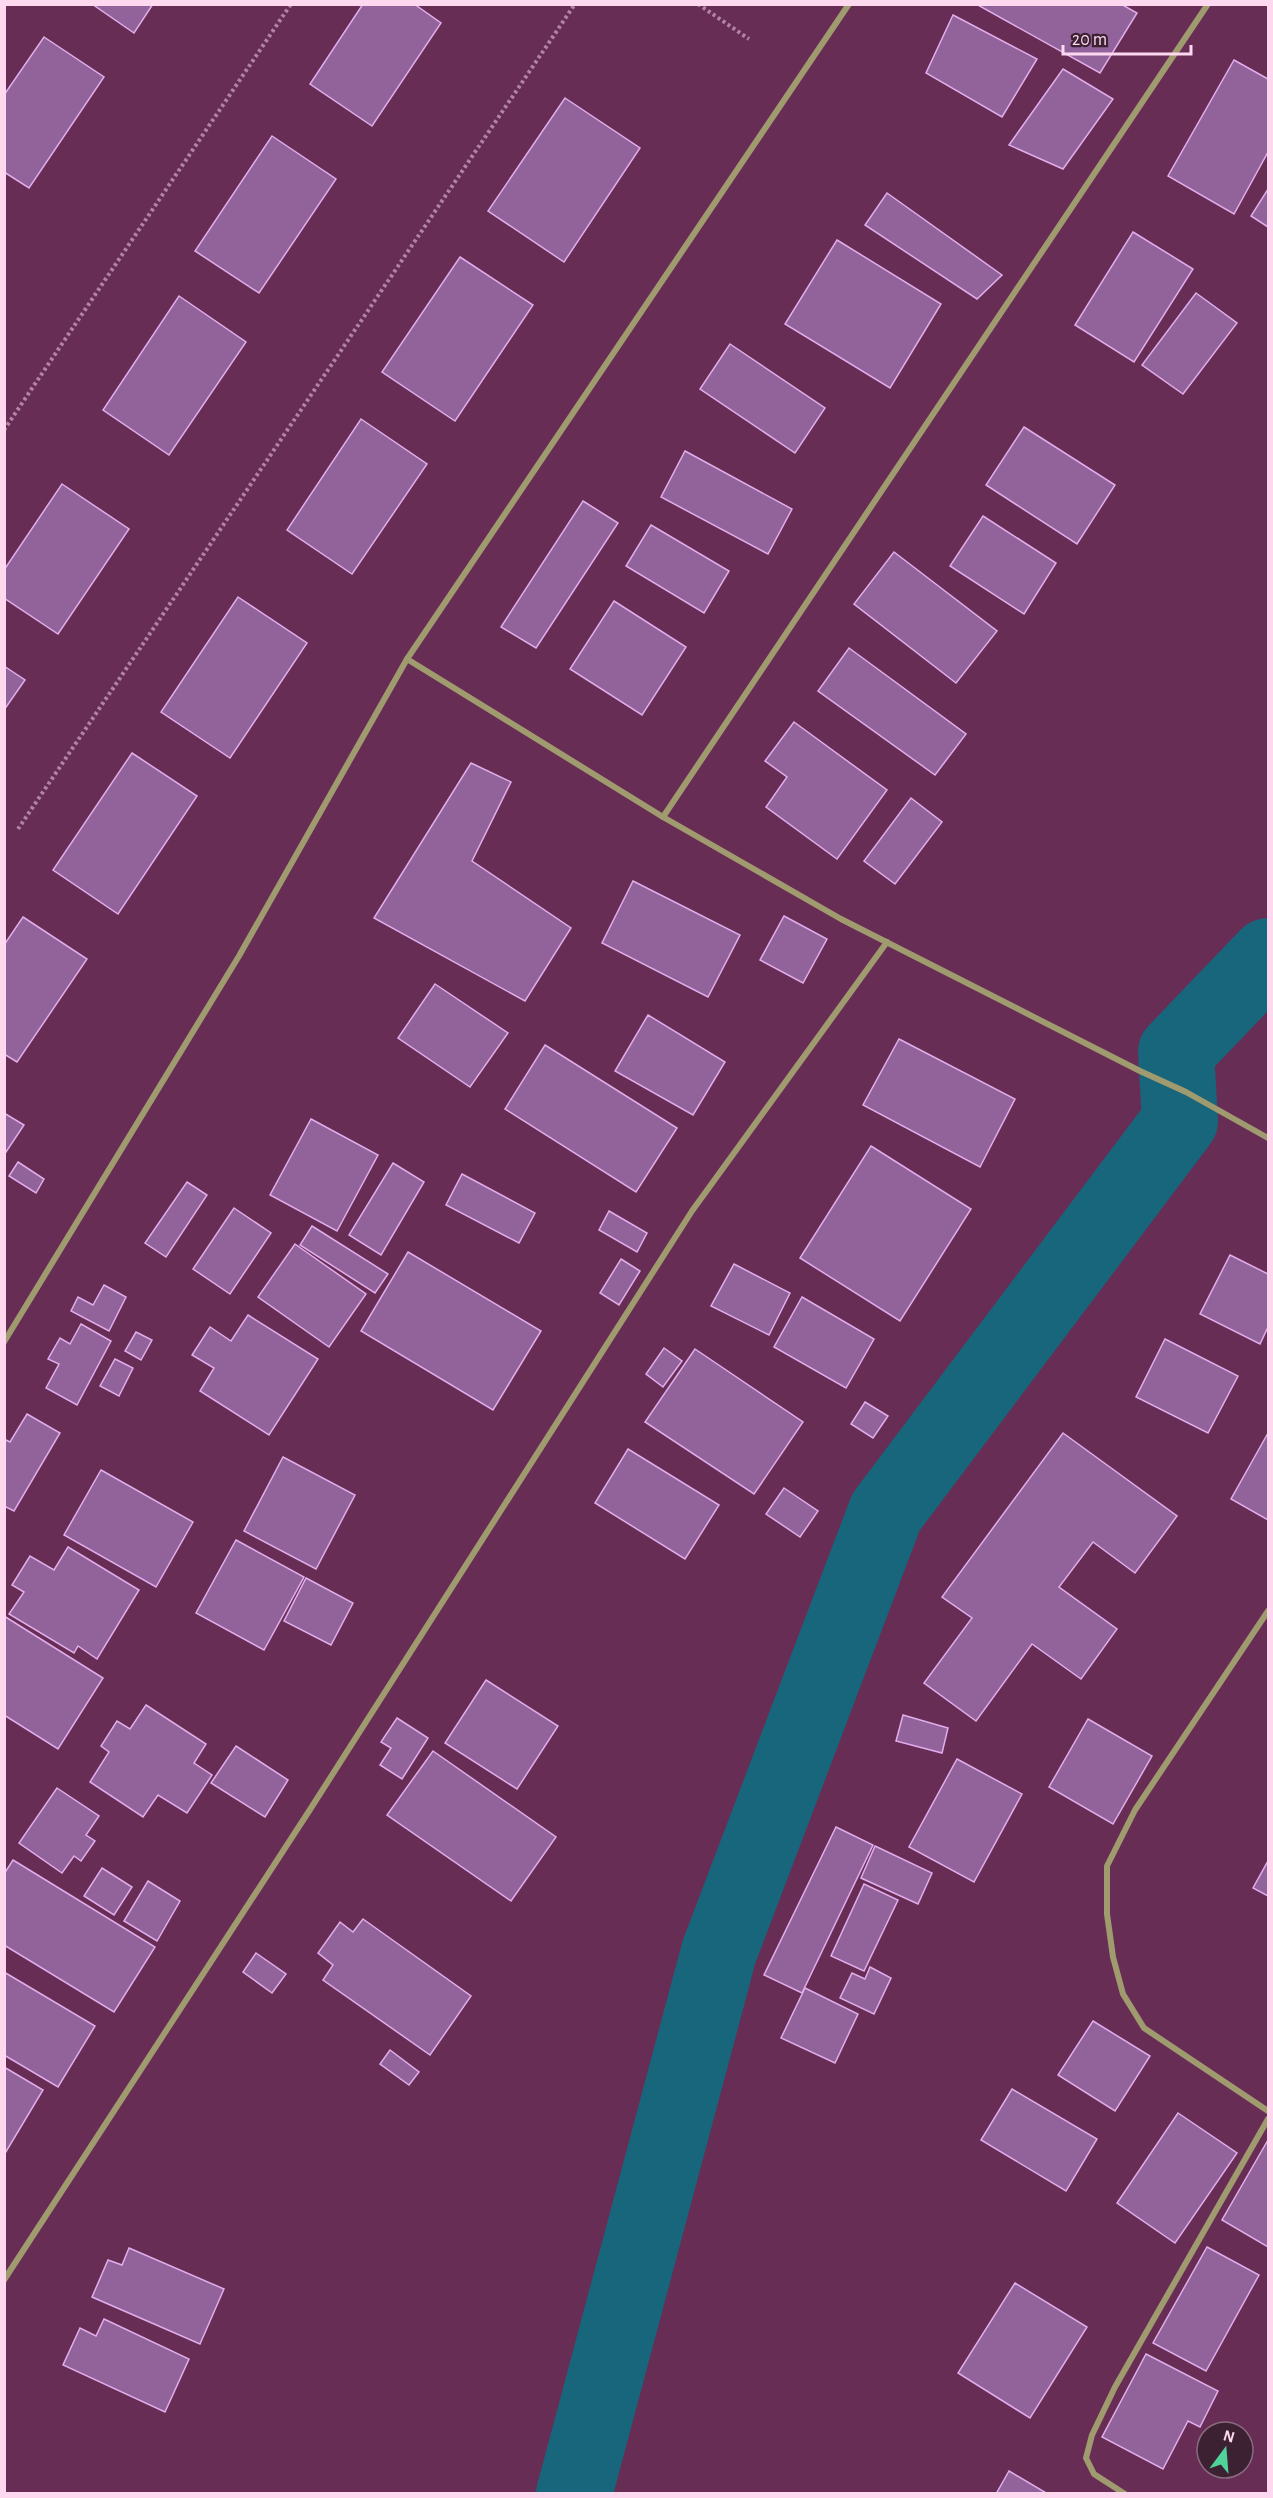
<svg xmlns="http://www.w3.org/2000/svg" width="1273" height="2498" viewBox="0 0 1273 2498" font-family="'Alegreya Sans',sans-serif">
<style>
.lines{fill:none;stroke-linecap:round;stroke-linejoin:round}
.river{stroke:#18667c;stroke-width:76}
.building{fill:#92639b;stroke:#e1aeeb;stroke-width:1.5}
.path{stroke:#b283a2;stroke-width:4;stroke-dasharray:3 3;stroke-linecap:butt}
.minor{stroke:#a09a6f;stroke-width:6}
</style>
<rect width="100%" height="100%" fill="#672d55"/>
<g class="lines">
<!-- river -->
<polyline class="river" points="574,2494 719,1952 886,1512 1180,1121 1176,1052 1268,956"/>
</g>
<!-- building -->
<g class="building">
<polygon points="92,4 153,4 134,33"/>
<polygon points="363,4 414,4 441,23 372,126 310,84"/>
<polygon points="976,4 1121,4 1137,13 1100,73"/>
<polygon points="953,15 1037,59 1002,117 926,73"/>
<polygon points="44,37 104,77 29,188 4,172 4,95"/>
<polygon points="1234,60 1268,79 1268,152 1234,214 1168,176"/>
<polygon points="1063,69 1113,99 1063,169 1009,145"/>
<polygon points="565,98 640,148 564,262 488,211"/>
<polygon points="272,136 336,179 259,293 195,251"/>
<polygon points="1268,189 1268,227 1251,216"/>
<polygon points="887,193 1002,275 977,299 865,225"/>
<polygon points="1133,232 1193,269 1134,362 1075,325"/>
<polygon points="837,240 941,304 890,388 785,324"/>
<polygon points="460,257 533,305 455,421 382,372"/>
<polygon points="1196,293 1237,323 1183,394 1142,365"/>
<polygon points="179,296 246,342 169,455 103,410"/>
<polygon points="730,344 825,408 795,453 700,389"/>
<polygon points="361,419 427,464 352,574 287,530"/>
<polygon points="1024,427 1115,485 1077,544 986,485"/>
<polygon points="685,451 792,509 768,554 661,497"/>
<polygon points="62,484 129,529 58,634 4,598 4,570"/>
<polygon points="583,501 618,523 536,648 501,627"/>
<polygon points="983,516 1056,563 1024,614 950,566"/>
<polygon points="651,525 729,571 704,613 626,566"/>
<polygon points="894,552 997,631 956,683 854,604"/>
<polygon points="238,597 307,643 230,758 161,712"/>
<polygon points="614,601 686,647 642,715 570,669"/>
<polygon points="849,648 966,734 935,775 818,691"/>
<polygon points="4,666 25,680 4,710"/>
<polygon points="794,722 887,790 837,859 766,807 787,777 765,761"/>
<polygon points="132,753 197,796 118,914 53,870"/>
<polygon points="471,763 511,782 472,861 571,928 525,1001 374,918"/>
<polygon points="911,798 942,822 895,884 864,861"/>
<polygon points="633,881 740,935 708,997 602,943"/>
<polygon points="784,916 827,939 803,983 760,960"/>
<polygon points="23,917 87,959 17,1062 4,1054 4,945"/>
<polygon points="435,984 508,1033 470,1087 398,1038"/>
<polygon points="648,1015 725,1062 693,1115 615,1071"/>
<polygon points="899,1039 1015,1099 980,1167 863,1105"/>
<polygon points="545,1045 677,1128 636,1192 505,1109"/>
<polygon points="4,1113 24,1125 4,1155"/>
<polygon points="311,1119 378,1155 337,1231 270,1195"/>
<polygon points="871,1146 971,1209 900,1321 800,1258"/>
<polygon points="18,1162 44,1179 36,1193 9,1176"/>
<polygon points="393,1163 424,1182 381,1255 349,1235"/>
<polygon points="462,1174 535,1213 519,1243 446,1205"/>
<polygon points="187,1182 207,1195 166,1257 145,1243"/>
<polygon points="234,1208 271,1233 230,1294 193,1269"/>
<polygon points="609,1211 647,1233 637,1252 599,1230"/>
<polygon points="312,1226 388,1274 375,1293 300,1245"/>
<polygon points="295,1244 366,1294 329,1347 258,1297"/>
<polygon points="408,1252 541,1331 493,1410 361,1331"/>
<polygon points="1230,1255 1268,1274 1268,1327 1260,1344 1200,1314"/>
<polygon points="621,1259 640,1271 619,1305 600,1293"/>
<polygon points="734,1264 790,1293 769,1335 711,1306"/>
<polygon points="104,1285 126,1297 109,1331 71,1311 78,1297 93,1305"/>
<polygon points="802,1297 874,1339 846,1388 774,1347"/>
<polygon points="248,1315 318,1359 269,1435 200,1391 214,1368 192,1355 210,1327 231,1341"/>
<polygon points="81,1324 111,1341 77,1405 46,1388 59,1364 48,1359 60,1338 70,1344"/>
<polygon points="136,1332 152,1340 141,1360 125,1351"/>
<polygon points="1165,1339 1238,1376 1208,1433 1136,1397"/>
<polygon points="664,1348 682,1361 663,1387 646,1374"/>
<polygon points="695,1349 803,1422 754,1494 645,1422"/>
<polygon points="115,1359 133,1368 119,1396 100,1386"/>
<polygon points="865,1402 888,1416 873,1438 851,1424"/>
<polygon points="27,1414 60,1433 14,1511 4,1506 4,1439 10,1442"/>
<polygon points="1063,1433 1177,1516 1135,1573 1093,1542 1059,1587 1117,1629 1081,1679 1032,1644 976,1721 924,1683 972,1618 942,1597"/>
<polygon points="1268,1433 1268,1520 1231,1499"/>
<polygon points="628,1449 719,1505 685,1559 595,1503"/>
<polygon points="283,1457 355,1495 316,1569 244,1531"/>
<polygon points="101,1470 193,1522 156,1587 64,1535"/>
<polygon points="784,1488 818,1511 800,1537 766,1514"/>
<polygon points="236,1540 304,1577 264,1650 196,1613"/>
<polygon points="68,1547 139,1590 97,1659 78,1646 74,1653 9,1614 24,1592 12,1585 30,1556 54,1570"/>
<polygon points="306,1578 353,1603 331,1645 284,1621"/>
<polygon points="4,1616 103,1678 58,1749 4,1715"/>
<polygon points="486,1680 558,1726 517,1789 445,1743"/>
<polygon points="146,1705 206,1744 194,1763 212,1775 187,1813 158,1795 143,1817 90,1782 109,1752 101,1746 117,1721 130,1729"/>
<polygon points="903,1715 948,1728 942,1753 896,1741"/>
<polygon points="397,1718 428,1738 402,1779 380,1765 391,1748 381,1742"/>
<polygon points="1088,1719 1152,1756 1113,1824 1049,1787"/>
<polygon points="236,1746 288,1780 265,1817 211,1783"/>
<polygon points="433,1751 556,1837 511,1901 387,1815"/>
<polygon points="957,1759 1022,1794 974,1882 909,1847"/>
<polygon points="57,1788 99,1816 86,1835 95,1841 81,1861 74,1856 62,1873 19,1843"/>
<polygon points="836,1827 873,1845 802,1993 764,1975"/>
<polygon points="875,1846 932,1873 918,1904 861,1878"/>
<polygon points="13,1860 155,1947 114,2012 4,1945 4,1874"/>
<polygon points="1268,1861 1268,1896 1253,1888"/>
<polygon points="102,1868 132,1887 114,1915 84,1896"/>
<polygon points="148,1881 180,1901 157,1941 124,1921"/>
<polygon points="864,1884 898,1900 864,1971 831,1956"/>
<polygon points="363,1919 471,1996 430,2055 323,1980 333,1965 318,1953 340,1922 353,1932"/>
<polygon points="256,1953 286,1974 272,1993 243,1972"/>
<polygon points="870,1967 891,1978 874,2014 840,1998 852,1973 865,1979"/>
<polygon points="4,1972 95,2026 58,2087 4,2055"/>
<polygon points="805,1988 858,2014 835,2063 781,2038"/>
<polygon points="1093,2021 1150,2056 1115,2111 1058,2075"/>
<polygon points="390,2050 419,2072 409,2085 380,2064"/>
<polygon points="4,2067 43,2090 4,2155"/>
<polygon points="1012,2089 1097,2139 1066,2191 981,2140"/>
<polygon points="1178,2113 1237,2153 1175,2243 1117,2203"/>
<polygon points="1268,2140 1268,2247 1222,2220"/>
<polygon points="1207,2247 1259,2275 1206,2371 1153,2343"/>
<polygon points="129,2248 224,2289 200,2344 92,2297 108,2260 122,2265"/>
<polygon points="1015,2283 1087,2327 1030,2418 958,2373"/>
<polygon points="104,2319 189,2359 165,2412 63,2365 80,2328 96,2336"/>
<polygon points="1146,2354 1218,2391 1200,2427 1188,2421 1163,2469 1102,2437"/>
<polygon points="1009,2471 1048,2494 996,2494"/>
</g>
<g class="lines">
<!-- path -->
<g class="path">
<polyline points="698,4 749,39"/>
<polyline points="4,430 291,4"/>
<polyline points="18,829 575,4"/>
</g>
<!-- minor -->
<g class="minor">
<polyline points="407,659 663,817 841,919 1140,1071 1186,1092 1268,1138"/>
<polyline points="663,817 1208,4"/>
<polyline points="4,1342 239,956 407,659 849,4"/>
<polyline points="1268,1611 1135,1810 1107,1866 1107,1914 1113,1957 1123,1994 1144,2028 1268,2111"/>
<polyline points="4,2280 311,1808 692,1211 887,942"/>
<polyline points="1125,2494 1094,2474 1086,2458 1092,2435 1115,2387 1268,2119"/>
</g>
</g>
<!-- border -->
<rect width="1273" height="2498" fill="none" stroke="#fdd8ef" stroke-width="12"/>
<!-- north arrow -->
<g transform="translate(1225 2450) rotate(16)"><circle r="28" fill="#3c2133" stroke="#896a7e" stroke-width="1.5"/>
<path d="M0-4.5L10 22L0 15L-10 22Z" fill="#4fd399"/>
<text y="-9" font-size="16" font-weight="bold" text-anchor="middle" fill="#fdd8ef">N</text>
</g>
<!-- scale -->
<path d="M1063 45v9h128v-9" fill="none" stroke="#fdd8ef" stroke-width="3"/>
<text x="1072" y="45" font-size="18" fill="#fdd8ef" stroke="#3c2133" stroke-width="4.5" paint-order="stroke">20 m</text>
</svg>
